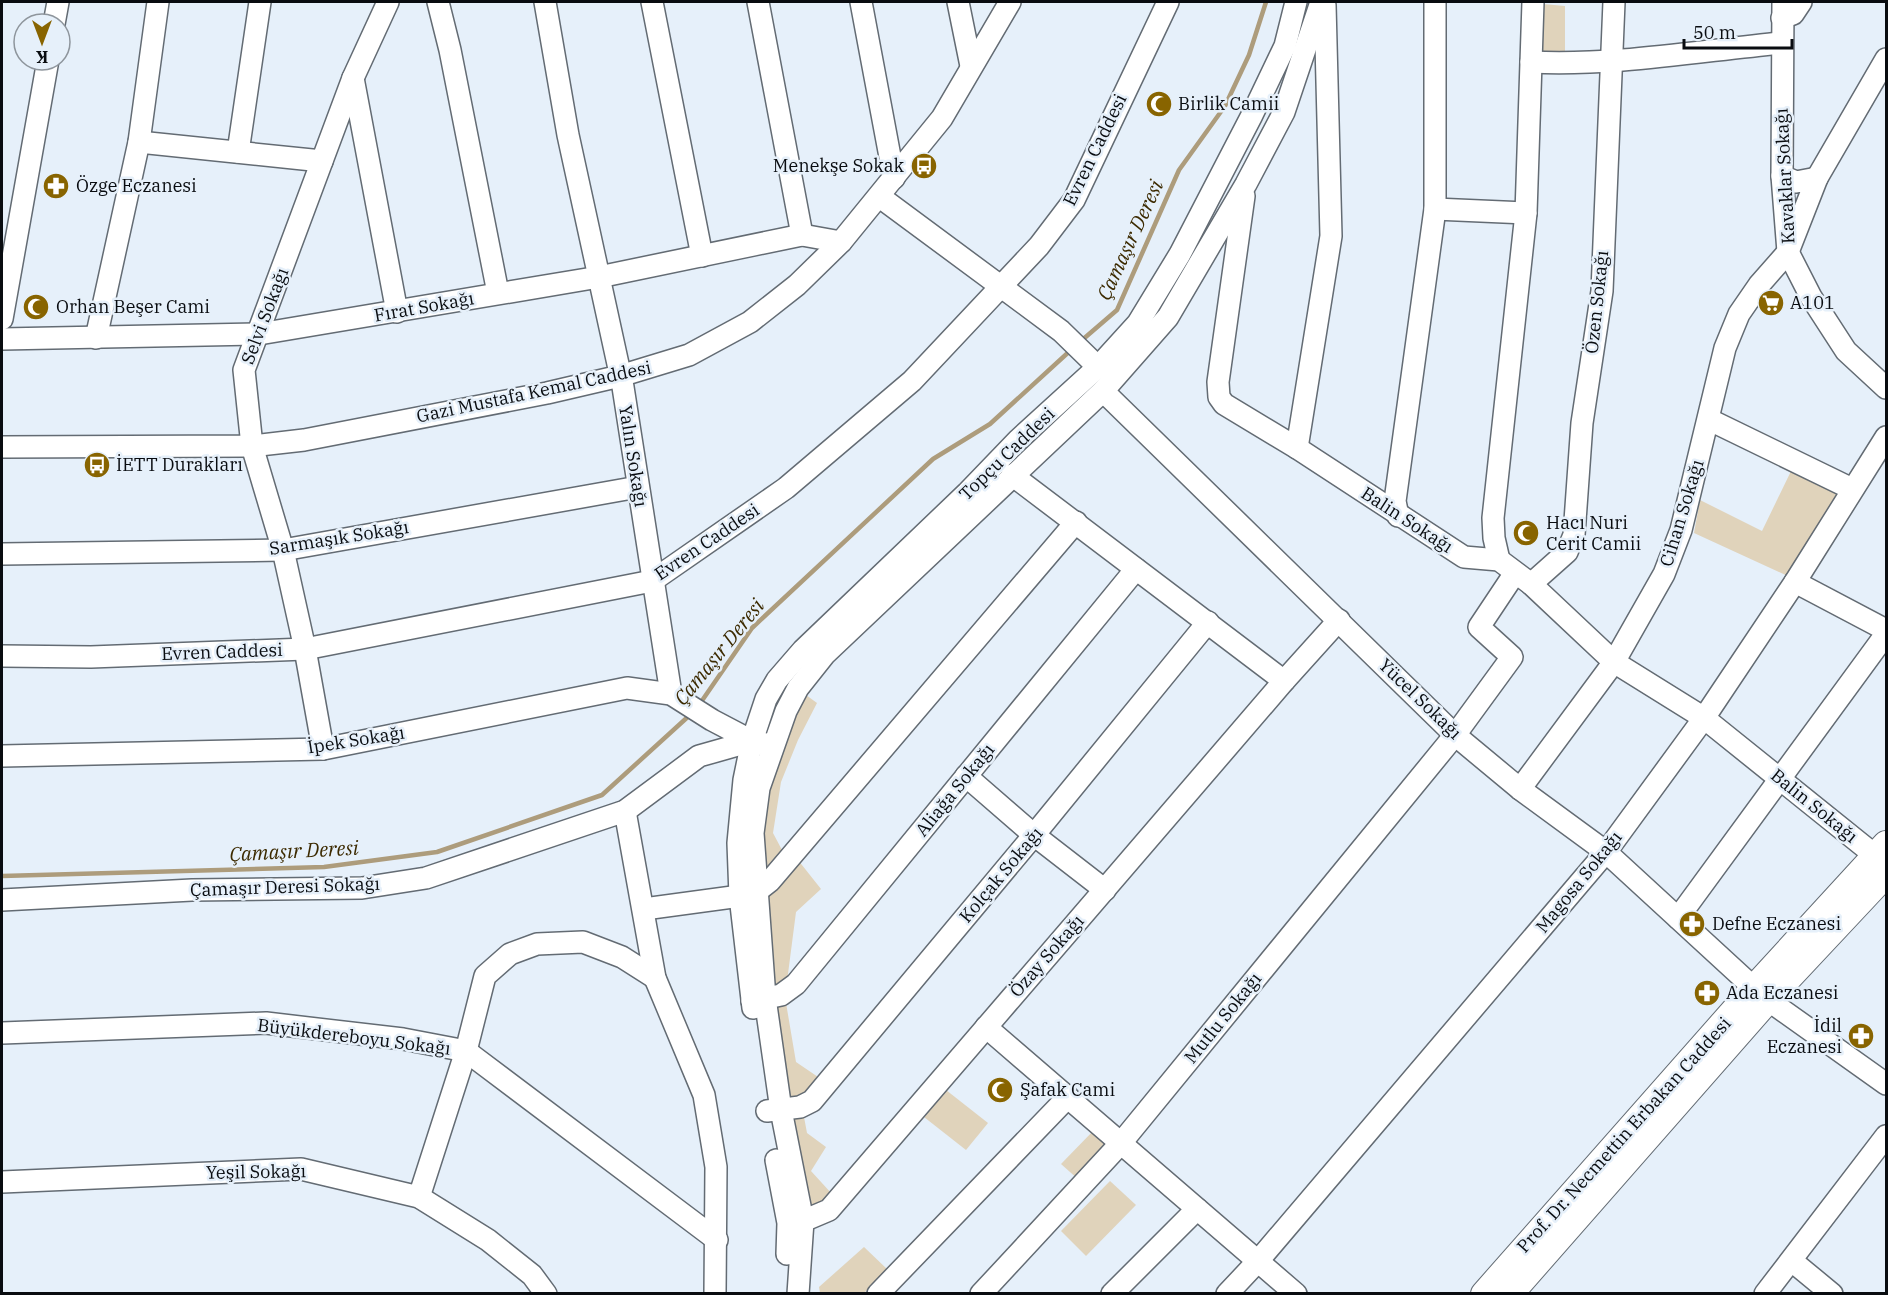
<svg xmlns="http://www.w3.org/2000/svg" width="1888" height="1295" viewBox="0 0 1888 1295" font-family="'IBM Plex Serif',serif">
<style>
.green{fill:#e0d3bb}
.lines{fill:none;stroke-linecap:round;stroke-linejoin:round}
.stream{stroke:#ad9c7c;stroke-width:4.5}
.minor-casing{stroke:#636b73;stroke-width:24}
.major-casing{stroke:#636b73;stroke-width:28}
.minor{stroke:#fff;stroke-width:21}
.major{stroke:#fff;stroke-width:26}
.labels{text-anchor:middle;stroke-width:5;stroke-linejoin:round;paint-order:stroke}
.poi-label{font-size:18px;fill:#090c10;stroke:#e6f0fa;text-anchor:start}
.street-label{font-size:18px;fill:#090c10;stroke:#e6f0fa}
.water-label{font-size:20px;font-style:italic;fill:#3c2a00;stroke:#e6f0fa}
</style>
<rect width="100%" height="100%" fill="#e6f0fa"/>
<!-- green -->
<g class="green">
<polygon points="1532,3 1565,6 1565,63 1531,62"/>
<polygon points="1793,467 1842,491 1790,577 1694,533 1700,500 1762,531"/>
<polygon points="806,695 817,703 798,740 781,782 773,833 791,867 798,860 821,889 796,912 785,997 796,1062 821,1079 801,1101 807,1133 826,1147 811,1171 832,1194 807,1215 786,1114 760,835 770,771 790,719"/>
<polygon points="946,1090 988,1123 966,1150 924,1117"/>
<polygon points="1096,1128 1113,1144 1079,1180 1061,1164"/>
<polygon points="1110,1181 1136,1205 1086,1256 1061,1231"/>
<polygon points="864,1247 888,1270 864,1293 820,1293 819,1287"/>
</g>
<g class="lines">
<!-- stream -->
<g class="stream">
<polyline points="1081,341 1117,310 1179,170 1225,106 1249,55 1266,2"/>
<polyline points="699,705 752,628 933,459 990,424 1072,349"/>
<polyline points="2,876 324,867 437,852 602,795 691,714"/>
</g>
<defs>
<g id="minor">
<polyline points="438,2 450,50 498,293"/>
<polyline points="545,2 568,135 623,387 671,694"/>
<polyline points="652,2 702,256"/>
<polyline points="758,2 802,235"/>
<polyline points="861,2 894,178"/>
<polyline points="958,2 971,66"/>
<polyline points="1783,2 1782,176 1788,252 1811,297 1846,351 1886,388"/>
<polyline points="1782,18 1793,14 1801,2"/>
<polyline points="54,24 58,2"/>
<path d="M 1531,62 C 1614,66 1698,51 1781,43"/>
<polyline points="353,78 397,312"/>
<polyline points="139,142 322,161"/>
<polyline points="238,152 260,2"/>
<polyline points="1817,178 1886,59"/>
<polyline points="1244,196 1218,382 1219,397 1224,404 1297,448 1464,557 1499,560 1531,584 1614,662 1704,718 1877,857"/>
<polyline points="880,197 1061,331 1098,367"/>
<polyline points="1435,209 1526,213"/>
<polyline points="2,319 48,60"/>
<polyline points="96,338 139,142 158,2"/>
<polyline points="2,339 259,334 599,277 802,235 841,242"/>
<polyline points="1103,391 1455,735 1520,789 1606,852 1754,988"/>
<polyline points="1710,420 1852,489"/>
<polyline points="2,447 252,446 304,440 547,393 620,376 689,355 750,322 797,285 841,242 942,118 1010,2"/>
<polyline points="1297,448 1331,236 1325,5"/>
<polyline points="1012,475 1284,681"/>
<polyline points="1398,516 1395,501 1435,209 1435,2"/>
<polyline points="2,554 283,550 638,487"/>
<polyline points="1499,560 1494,538 1493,518 1526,213 1533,2"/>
<polyline points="1795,582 1886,630"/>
<polyline points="1531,584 1567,552 1574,535 1582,423 1602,291 1614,2"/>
<polyline points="2,656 91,657 305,649 652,581 786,488 912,381 1039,246 1074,200 1168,2"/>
<polyline points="323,749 305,649 283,550 252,446 244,370 353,78 388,2"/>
<polyline points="2,756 323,749 627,688 671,694 712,720 752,741 766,744"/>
<polyline points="966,776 1034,835 1105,890"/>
<polyline points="1520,789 1614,662 1664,574 1681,530 1725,348 1739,314 1759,285 1788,252 1817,178 1796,182 1782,176"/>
<polyline points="625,811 655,978 704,1095 716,1167 715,1294"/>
<polyline points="2,900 192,890 362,888 426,878 625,811 699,756 752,741"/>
<polyline points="644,909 740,896 756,892 770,881 1076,522"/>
<polyline points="1678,918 1886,634"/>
<polyline points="1768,1000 1886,1084"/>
<polyline points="752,1001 781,995 796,984 1136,569"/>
<polyline points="753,1008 740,896 738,843 744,780 752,741 766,699 777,680 803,650 967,493 1018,440 1098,367 1138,323 1180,254 1251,117 1285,46 1296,2"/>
<polyline points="986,1027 1296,1294"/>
<polyline points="2,1033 266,1023 403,1039 466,1051 717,1240"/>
<polyline points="767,1111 800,1107 812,1101 1034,835 1208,622"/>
<polyline points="776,1160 788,1223 787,1254"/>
<polyline points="2,1182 301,1169 419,1197 488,1240 532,1275 546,1294"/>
<polyline points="419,1197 466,1051 485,976 510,954 537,944 583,942 622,957 655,978"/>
<polyline points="792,1222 803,1221 829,1210 1284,681 1339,620"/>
<polyline points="1792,1261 1832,1294"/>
<polyline points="798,1294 803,1221 781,1110 765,998 753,833 759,788 786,711 798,688 825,654 1103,391 1168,317 1246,184 1284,112 1321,2"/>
<polyline points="878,1294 1068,1097"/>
<polyline points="981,1294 1121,1143 1455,735 1512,657 1479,627 1515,573"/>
<polyline points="1112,1294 1197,1209"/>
<polyline points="1227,1294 1258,1261 1606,852 1704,718 1795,582 1886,437"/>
<polyline points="1765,1294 1886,1136"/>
</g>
<g id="major">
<polyline points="1484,1294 1754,988 1886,844"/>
<polyline points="1510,1294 1768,1000 1886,874"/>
</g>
</defs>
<!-- minor casing -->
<use href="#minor" class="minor-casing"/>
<!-- major casing -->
<use href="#major" class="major-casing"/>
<!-- minor -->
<use href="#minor" class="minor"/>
<!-- major -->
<use href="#major" class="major"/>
</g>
<!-- icons -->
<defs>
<symbol id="mosque-disc" viewBox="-11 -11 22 22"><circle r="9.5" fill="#886400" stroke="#e6f0fa"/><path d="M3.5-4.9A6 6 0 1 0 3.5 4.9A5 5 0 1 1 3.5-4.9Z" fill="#fff"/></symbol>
<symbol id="bus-disc" viewBox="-11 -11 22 22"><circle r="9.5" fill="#886400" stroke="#e6f0fa"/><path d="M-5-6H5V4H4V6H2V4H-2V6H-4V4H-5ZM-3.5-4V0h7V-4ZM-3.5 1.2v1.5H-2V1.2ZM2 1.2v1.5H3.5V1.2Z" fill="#fff"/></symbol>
<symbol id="pharmacy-disc" viewBox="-11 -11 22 22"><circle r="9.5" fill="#886400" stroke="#e6f0fa"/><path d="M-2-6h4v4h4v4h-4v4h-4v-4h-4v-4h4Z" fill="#fff"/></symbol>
<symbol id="supermarket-disc" viewBox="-11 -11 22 22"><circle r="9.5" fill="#886400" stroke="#e6f0fa"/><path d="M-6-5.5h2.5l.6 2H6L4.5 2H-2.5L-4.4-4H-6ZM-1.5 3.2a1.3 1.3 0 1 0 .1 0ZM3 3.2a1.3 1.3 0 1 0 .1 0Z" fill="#fff"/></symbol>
</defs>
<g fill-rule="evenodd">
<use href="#mosque-disc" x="1144" y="89" width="30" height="30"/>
<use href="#bus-disc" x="909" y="151" width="30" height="30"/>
<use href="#pharmacy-disc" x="41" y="171" width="30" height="30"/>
<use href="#supermarket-disc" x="1756" y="288" width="30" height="30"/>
<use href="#mosque-disc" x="21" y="292" width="30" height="30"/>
<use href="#bus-disc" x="82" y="450" width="30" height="30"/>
<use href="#mosque-disc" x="1511" y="518" width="30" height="30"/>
<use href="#pharmacy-disc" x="1677" y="909" width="30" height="30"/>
<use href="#pharmacy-disc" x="1692" y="978" width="30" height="30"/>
<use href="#pharmacy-disc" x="1846" y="1021" width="30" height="30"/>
<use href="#mosque-disc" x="985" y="1075" width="30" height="30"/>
</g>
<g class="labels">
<!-- poi labels -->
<g class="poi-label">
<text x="1178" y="110">Birlik Camii</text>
<text x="904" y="172" text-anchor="end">Menekşe Sokak</text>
<text x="76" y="192">Özge Eczanesi</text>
<text x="1790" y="309">A101</text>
<text x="56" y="313">Orhan Beşer Cami</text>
<text x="116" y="471">İETT Durakları</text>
<text x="1546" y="529">Hacı Nuri<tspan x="1546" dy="21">Cerit Camii</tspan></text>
<text x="1712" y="930">Defne Eczanesi</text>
<text x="1726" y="999">Ada Eczanesi</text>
<text x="1842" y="1032" text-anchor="end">İdil<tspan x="1842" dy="21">Eczanesi</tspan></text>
<text x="1020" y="1096">Şafak Cami</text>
</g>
<!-- street labels -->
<g class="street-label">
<text transform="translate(1095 150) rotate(-64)" y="6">Evren Caddesi</text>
<text transform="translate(1785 176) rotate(-93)" y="6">Kavaklar Sokağı</text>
<text transform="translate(1597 302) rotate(-84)" y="6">Özen Sokağı</text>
<text transform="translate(424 307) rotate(-10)" y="6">Fırat Sokağı</text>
<text transform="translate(265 316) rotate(-69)" y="6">Selvi Sokağı</text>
<text transform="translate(534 392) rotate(-12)" y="6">Gazi Mustafa Kemal Caddesi</text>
<text transform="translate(1007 454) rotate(-44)" y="6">Topçu Caddesi</text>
<text transform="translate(633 456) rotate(81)" y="6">Yalın Sokağı</text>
<text transform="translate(1682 513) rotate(-73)" y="6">Cihan Sokağı</text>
<text transform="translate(1407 520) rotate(33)" y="6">Balin Sokağı</text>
<text transform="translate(339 538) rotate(-9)" y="6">Sarmaşık Sokağı</text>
<text transform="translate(707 542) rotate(-34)" y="6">Evren Caddesi</text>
<text transform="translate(222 652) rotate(-2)" y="6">Evren Caddesi</text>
<text transform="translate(1420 699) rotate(44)" y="6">Yücel Sokağı</text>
<text transform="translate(356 740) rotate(-9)" y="6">İpek Sokağı</text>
<text transform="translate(955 790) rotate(-51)" y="6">Aliağa Sokağı</text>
<text transform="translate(1814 806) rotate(39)" y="6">Balin Sokağı</text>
<text transform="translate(1001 875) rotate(-50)" y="6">Kolçak Sokağı</text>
<text transform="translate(1579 882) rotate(-51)" y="6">Magosa Sokağı</text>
<text transform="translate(285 887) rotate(-2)" y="6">Çamaşır Deresi Sokağı</text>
<text transform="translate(1047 956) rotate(-49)" y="6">Özay Sokağı</text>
<text transform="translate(1223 1018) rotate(-51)" y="6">Mutlu Sokağı</text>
<text transform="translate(354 1037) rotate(7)" y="6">Büyükdereboyu Sokağı</text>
<text transform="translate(1624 1135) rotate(-48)" y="6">Prof. Dr. Necmettin Erbakan Caddesi</text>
<text transform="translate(256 1172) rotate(-1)" y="6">Yeşil Sokağı</text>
</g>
<!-- water labels -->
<g class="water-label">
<text transform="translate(1130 240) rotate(-65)" y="7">Çamaşır Deresi</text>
<text transform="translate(719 652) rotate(-51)" y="7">Çamaşır Deresi</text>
<text transform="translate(294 851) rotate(-3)" y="7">Çamaşır Deresi</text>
</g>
</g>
<!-- border -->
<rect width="1888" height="1295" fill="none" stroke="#090c10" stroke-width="6"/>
<!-- north arrow -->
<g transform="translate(42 42) rotate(180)"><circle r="28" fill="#e6f0fa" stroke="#8e959c" stroke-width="1.5"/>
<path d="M0-4.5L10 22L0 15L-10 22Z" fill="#886400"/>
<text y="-9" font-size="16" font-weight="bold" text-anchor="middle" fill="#090c10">K</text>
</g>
<!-- scale -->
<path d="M1684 39v9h108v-9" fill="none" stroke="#090c10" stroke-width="3"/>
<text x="1693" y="39" font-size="18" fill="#090c10" stroke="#e6f0fa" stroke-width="4.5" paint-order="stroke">50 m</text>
</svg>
